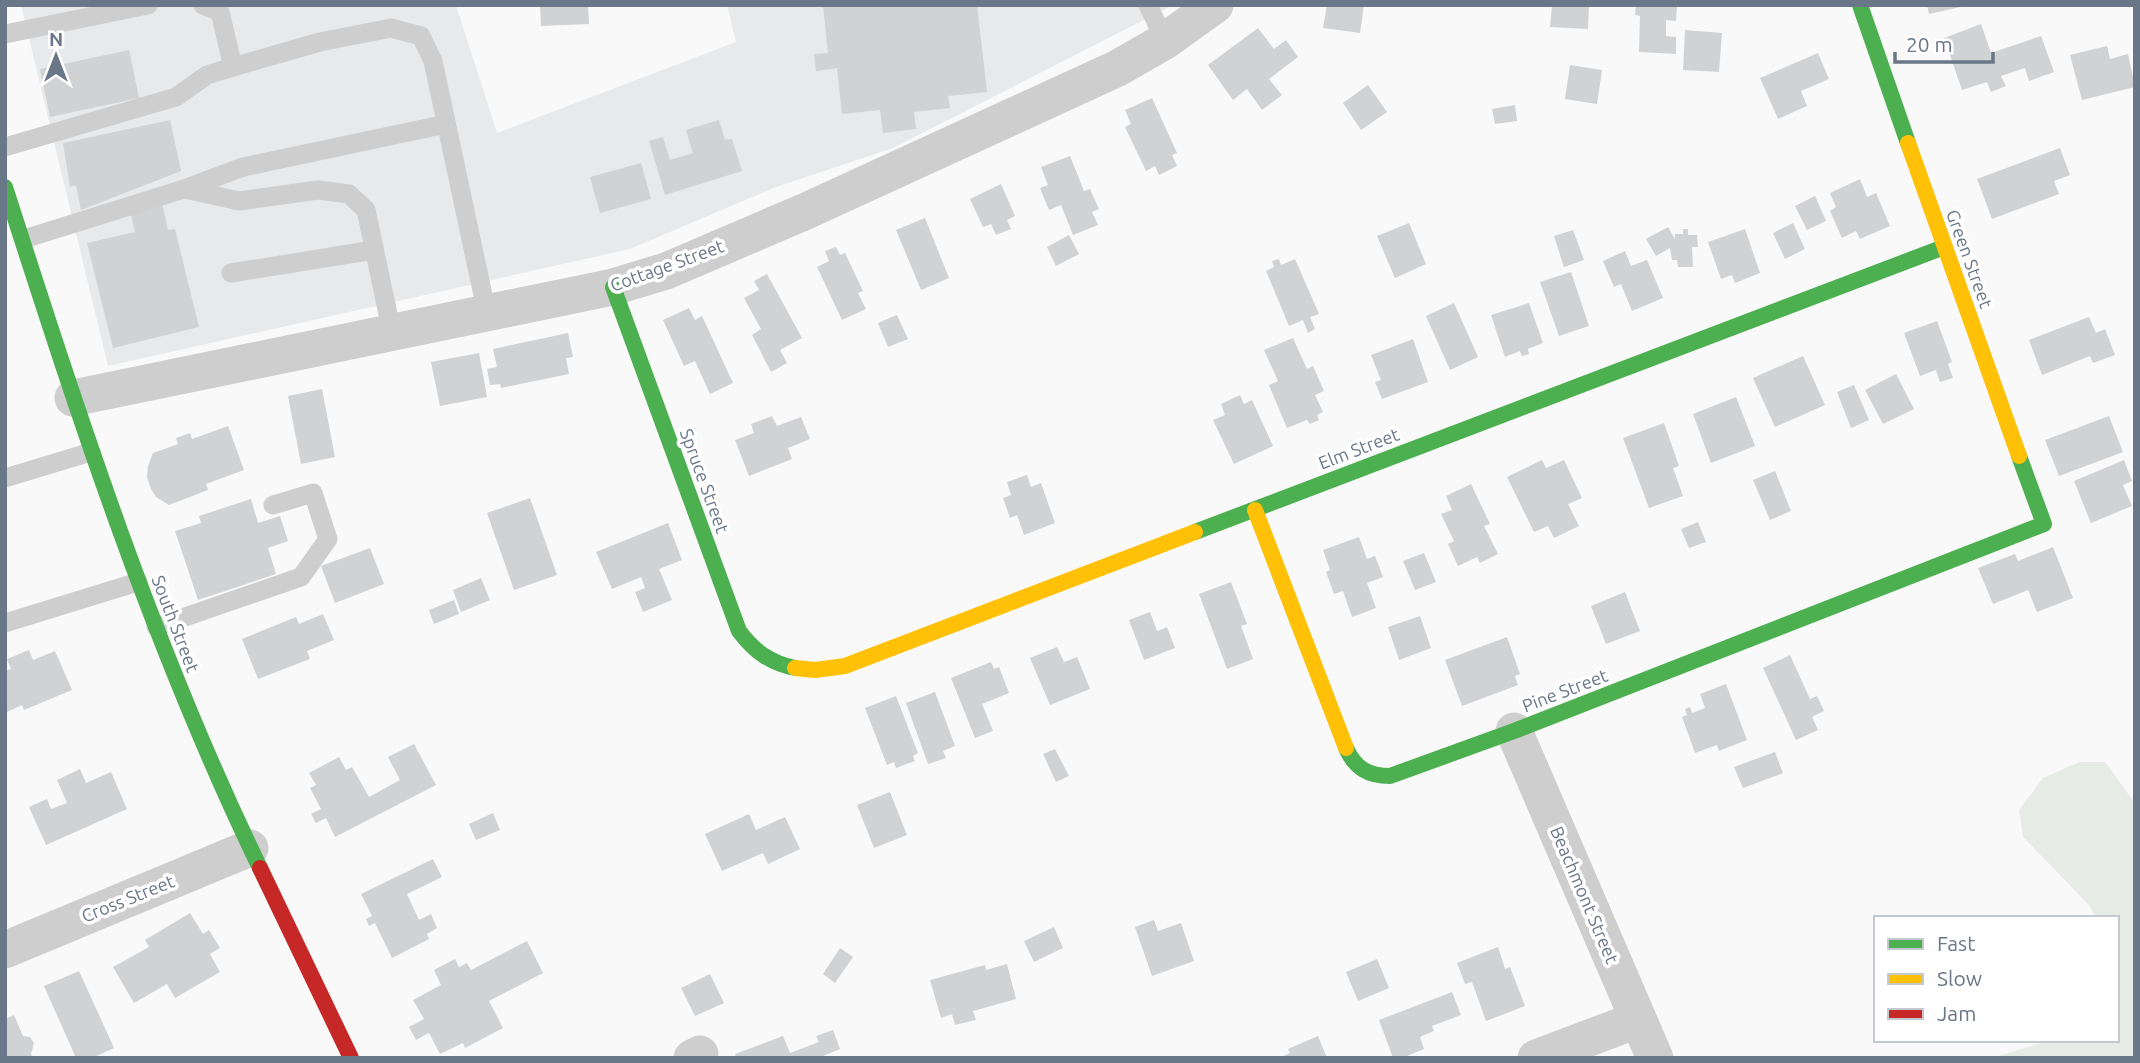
<svg xmlns="http://www.w3.org/2000/svg" width="2140" height="1063" viewBox="0 0 2140 1063" font-family="Ubuntu,sans-serif">
<style>
.built{fill:#e7e9ea}
.green{fill:#e7ebe6}
.building{fill:#d1d2d4}
.lines{fill:none;stroke-linecap:round;stroke-linejoin:round}
.lane{stroke:#cececf;stroke-width:19}
.street{stroke:#cececf;stroke-width:37}
.fast{stroke:#4caf50;stroke-width:16}
.slow{stroke:#ffc107;stroke-width:16}
.jam{stroke:#c62828;stroke-width:16}
.labels{text-anchor:middle;stroke-width:7;stroke-linejoin:round;paint-order:stroke}
.street-label{font-size:18px;fill:#697788;stroke:#fff}
</style>
<rect width="100%" height="100%" fill="#f9f9f9"/>
<!-- built -->
<polygon class="built" points="21,5 456,5 497,133 736,42 727,5 1173,5 893,148 776,187 630,249 108,366"/>
<!-- green -->
<polygon class="green" points="2079,762 2105,762 2135,803 2135,1058 1992,1058 2051,1040 2117,1040 2117,918 2096,918 2089,905 2023,837 2019,810 2043,778"/>
<!-- building -->
<g class="building">
<polygon points="540,5 588,5 589,24 541,26"/>
<polygon points="823,5 977,5 987,92 948,96 950,108 914,112 916,129 883,133 880,110 842,114 837,68 816,71 814,54 828,53"/>
<polygon points="1327,5 1364,5 1360,33 1323,28"/>
<polygon points="1552,5 1589,5 1588,29 1550,27"/>
<polygon points="1636,5 1677,5 1676,21 1666,20 1666,36 1676,37 1676,54 1639,52 1640,16 1635,15"/>
<polygon points="1927,5 1965,5 1965,6 1929,14"/>
<polygon points="1981,24 1991,53 2041,36 2054,72 2029,81 2025,68 2001,76 2006,86 1991,92 1987,82 1962,90 1944,38"/>
<polygon points="1258,28 1274,49 1286,40 1298,57 1269,79 1282,95 1262,110 1247,89 1233,100 1208,65"/>
<polygon points="1685,30 1722,33 1719,72 1683,70"/>
<polygon points="2107,46 2110,59 2128,54 2135,87 2082,100 2070,55"/>
<polygon points="129,50 139,98 50,117 40,69"/>
<polygon points="1818,53 1829,79 1801,91 1807,106 1778,119 1760,78"/>
<polygon points="1570,65 1602,70 1597,104 1565,99"/>
<polygon points="1368,85 1387,112 1361,130 1343,103"/>
<polygon points="1152,98 1177,153 1172,155 1177,166 1159,175 1155,166 1146,171 1125,127 1131,124 1125,110"/>
<polygon points="1515,105 1517,121 1495,124 1492,109"/>
<polygon points="170,120 181,171 81,210 76,185 70,187 63,143"/>
<polygon points="719,120 725,140 732,139 742,171 665,195 649,141 663,137 670,160 693,153 686,130"/>
<polygon points="2060,148 2070,175 2054,181 2059,194 1992,219 1977,179"/>
<polygon points="1070,156 1084,191 1090,189 1099,209 1092,212 1098,225 1073,235 1061,205 1049,210 1040,188 1048,185 1041,167"/>
<polygon points="641,163 651,199 600,213 590,177"/>
<polygon points="1860,179 1867,197 1876,193 1890,226 1860,239 1856,231 1842,238 1830,211 1836,207 1830,193"/>
<polygon points="1001,184 1015,216 1007,220 1011,229 996,235 991,224 983,227 970,199"/>
<polygon points="1815,196 1826,221 1807,230 1795,206"/>
<polygon points="162,202 168,230 175,229 199,327 113,348 87,243 135,232 130,210"/>
<polygon points="925,218 949,278 921,290 896,230"/>
<polygon points="1409,223 1426,264 1395,278 1377,236"/>
<polygon points="1793,223 1805,249 1785,259 1773,233"/>
<polygon points="1668,227 1675,239 1675,234 1683,234 1683,229 1688,229 1688,235 1697,235 1698,247 1692,247 1693,267 1678,267 1677,260 1672,260 1670,248 1656,256 1646,239"/>
<polygon points="1745,229 1760,273 1735,283 1732,275 1721,279 1708,242"/>
<polygon points="1573,230 1584,260 1564,267 1554,236"/>
<polygon points="1069,235 1079,254 1056,266 1047,247"/>
<polygon points="836,247 840,255 845,253 863,291 858,293 866,309 842,320 817,267 829,261 825,251"/>
<polygon points="1625,251 1631,266 1647,260 1663,298 1632,311 1621,284 1614,287 1603,261"/>
<polygon points="1279,259 1281,265 1295,259 1319,314 1310,317 1315,329 1308,333 1303,320 1289,326 1266,271 1274,267 1272,261"/>
<polygon points="1571,272 1589,326 1559,336 1540,282"/>
<polygon points="767,274 802,338 780,350 787,363 771,372 752,335 761,329 744,298 759,290 754,281"/>
<polygon points="1454,303 1478,357 1450,370 1426,316"/>
<polygon points="1529,303 1543,343 1528,349 1529,354 1522,356 1520,351 1505,357 1491,315"/>
<polygon points="689,308 695,320 702,316 733,383 710,394 695,361 684,366 663,320"/>
<polygon points="897,315 908,339 888,347 878,323"/>
<polygon points="2089,317 2096,333 2105,329 2115,355 2093,363 2090,356 2042,375 2029,340"/>
<polygon points="1937,321 1952,362 1948,364 1953,378 1940,382 1936,370 1920,376 1904,333"/>
<polygon points="568,333 573,357 566,358 569,374 501,388 500,384 490,385 487,369 497,367 493,349"/>
<polygon points="1293,338 1307,369 1313,366 1324,391 1315,395 1323,412 1317,415 1319,420 1310,424 1307,420 1287,428 1269,385 1278,381 1264,350"/>
<polygon points="1413,339 1428,382 1382,399 1375,382 1381,380 1371,355"/>
<polygon points="479,353 487,397 440,406 431,362"/>
<polygon points="1803,356 1825,405 1775,427 1753,378"/>
<polygon points="1896,374 1914,409 1883,424 1865,390"/>
<polygon points="1854,385 1869,420 1851,428 1837,392"/>
<polygon points="322,389 335,457 301,464 288,396"/>
<polygon points="1240,395 1244,404 1252,400 1273,446 1234,464 1213,420 1225,415 1221,404"/>
<polygon points="1736,397 1755,446 1711,463 1693,414"/>
<polygon points="772,416 777,426 801,417 810,439 788,448 792,459 749,476 735,440 754,433 751,424"/>
<polygon points="2109,416 2123,452 2059,476 2045,440"/>
<polygon points="1664,423 1679,466 1673,468 1683,496 1649,508 1623,438"/>
<polygon points="228,426 244,470 206,484 208,490 169,505 156,497 151,489 147,477 148,466 153,453 178,444 176,438 190,433 192,439"/>
<polygon points="1542,460 1546,468 1564,460 1582,498 1568,504 1579,526 1554,538 1548,526 1534,532 1507,477"/>
<polygon points="2124,460 2132,481 2123,485 2132,506 2091,523 2074,481"/>
<polygon points="1775,471 1791,511 1770,520 1753,480"/>
<polygon points="1027,475 1031,487 1041,483 1055,523 1024,535 1017,515 1010,518 1003,498 1011,495 1007,482"/>
<polygon points="1471,484 1490,524 1484,526 1498,554 1480,563 1477,557 1458,566 1448,544 1454,541 1441,514 1452,510 1446,496"/>
<polygon points="530,498 557,575 514,590 487,513"/>
<polygon points="251,499 258,523 280,516 288,541 268,548 276,574 198,600 175,531 201,523 199,516"/>
<polygon points="1698,522 1706,542 1689,548 1681,529"/>
<polygon points="668,523 682,560 659,569 672,600 643,612 635,592 645,588 641,577 612,589 596,552"/>
<polygon points="1359,537 1367,559 1375,556 1383,577 1367,583 1376,608 1352,617 1343,591 1334,594 1326,572 1330,570 1323,550"/>
<polygon points="2053,547 2073,598 2037,612 2028,590 1993,604 1978,568 2015,554 2018,561"/>
<polygon points="370,548 384,584 335,603 321,566"/>
<polygon points="1424,553 1436,582 1415,590 1403,561"/>
<polygon points="481,578 490,600 461,612 453,590"/>
<polygon points="1231,582 1247,624 1241,626 1253,659 1227,669 1199,594"/>
<polygon points="1625,592 1640,631 1606,644 1591,606"/>
<polygon points="454,600 459,614 434,624 429,610"/>
<polygon points="1150,612 1157,631 1167,627 1175,648 1144,660 1129,620"/>
<polygon points="323,614 334,640 307,651 310,659 258,679 242,639 296,617 299,624"/>
<polygon points="1420,616 1431,648 1399,660 1388,627"/>
<polygon points="1507,637 1520,674 1515,676 1518,685 1462,706 1445,660"/>
<polygon points="1057,647 1064,662 1077,657 1090,689 1050,705 1030,658"/>
<polygon points="29,650 33,660 55,651 72,690 24,710 22,705 5,713 5,671 11,669 7,659"/>
<polygon points="1790,655 1810,699 1817,696 1824,711 1812,717 1818,730 1796,740 1763,668"/>
<polygon points="991,662 994,669 999,667 1009,693 982,704 993,731 975,738 951,678"/>
<polygon points="1726,684 1747,740 1719,751 1717,745 1695,753 1682,717 1687,715 1685,709 1690,707 1692,713 1705,708 1700,694"/>
<polygon points="935,692 955,746 943,751 946,758 928,764 906,703"/>
<polygon points="896,696 918,753 913,756 915,761 896,768 894,762 887,765 865,708"/>
<polygon points="414,744 436,785 335,837 326,818 316,823 311,814 321,809 310,788 316,785 309,773 339,757 346,770 352,767 369,797 400,780 388,757"/>
<polygon points="1055,749 1069,776 1056,782 1043,754"/>
<polygon points="1775,752 1783,773 1743,788 1734,767"/>
<polygon points="80,769 86,783 111,772 127,809 46,845 29,807 47,799 51,809 67,803 57,780"/>
<polygon points="890,792 907,835 874,848 857,805"/>
<polygon points="493,813 500,830 476,840 469,824"/>
<polygon points="749,814 756,830 785,817 800,849 768,864 763,853 722,871 705,834"/>
<polygon points="433,859 442,877 407,894 419,920 431,914 437,928 427,934 429,939 392,958 375,923 369,926 366,919 372,916 361,894"/>
<polygon points="190,913 203,934 209,930 220,948 210,954 220,972 175,998 167,984 134,1003 113,967 149,947 145,940"/>
<polygon points="1154,920 1158,931 1181,923 1194,961 1152,976 1135,927"/>
<polygon points="1054,927 1063,948 1034,962 1024,941"/>
<polygon points="527,941 543,973 489,1001 503,1028 465,1048 463,1043 440,1054 429,1033 416,1040 409,1027 424,1019 413,1000 441,985 434,970 455,959 459,967 467,963 471,970"/>
<polygon points="1498,947 1505,969 1510,967 1525,1006 1486,1021 1472,982 1465,984 1457,963"/>
<polygon points="840,948 853,957 835,983 823,974"/>
<polygon points="1377,959 1389,988 1358,1001 1346,972"/>
<polygon points="1007,964 1016,999 973,1011 976,1020 955,1025 952,1014 941,1018 930,980 985,965 986,970"/>
<polygon points="79,971 114,1048 92,1058 76,1058 44,986"/>
<polygon points="710,974 724,1003 695,1016 681,988"/>
<polygon points="1452,992 1461,1015 1432,1026 1434,1031 1420,1037 1424,1049 1402,1058 1393,1058 1379,1020"/>
<polygon points="14,1015 23,1036 30,1037 34,1043 31,1054 33,1058 5,1058 5,1019"/>
<polygon points="833,1030 840,1049 823,1056 824,1058 737,1058 735,1054 783,1036 790,1053 819,1042 816,1036"/>
<polygon points="1318,1036 1327,1058 1279,1058 1290,1053 1288,1049"/>
</g>
<g class="lines">
<!-- lane -->
<g class="lane">
<polyline points="203,5 220,12 233,67 320,42 391,28 421,36 433,61 487,314"/>
<polyline points="1148,5 1165,41"/>
<polyline points="5,34 148,5"/>
<polyline points="5,147 176,97 207,75 233,67"/>
<polyline points="185,189 239,201 318,190 349,194 366,210 392,333"/>
<polyline points="24,239 184,189 243,167 446,124"/>
<polyline points="231,273 374,250"/>
<polyline points="5,478 91,452"/>
<polyline points="5,623 138,582"/>
<polyline points="156,627 301,577 328,539 313,493 273,505"/>
</g>
<!-- street -->
<g class="street">
<polyline points="73,398 613,287 666,271 804,212 1118,68 1165,41 1215,5"/>
<polyline points="1514,731 1655,1058"/>
<polyline points="5,950 250,848"/>
<polyline points="692,1058 700,1054"/>
<polyline points="1536,1058 1637,1020"/>
</g>
<!-- fast -->
<g class="fast">
<polyline points="1860,5 1908,143"/>
<path d="M 5,187 C 80,420 153,647 260,868"/>
<path d="M 613,287 L 739,631 C 754,651 770,663 795,668"/>
<polyline points="1195,532 1944,247"/>
<path d="M 1346,748 C 1355,768 1368,776 1390,776 L 1514,731 L 2044,524 L 2019,456"/>
</g>
<!-- slow -->
<g class="slow">
<polyline points="1908,143 2019,456"/>
<polyline points="1255,510 1346,748"/>
<polyline points="795,668 815,670 845,666 1195,532"/>
</g>
<!-- jam -->
<polyline class="jam" points="260,868 351,1058"/>
</g>
<g class="labels">
<!-- street labels -->
<g class="street-label">
<text transform="translate(1969 259) rotate(70)" y="6">Green Street</text>
<text transform="translate(667 266) rotate(-20)" y="6">Cottage Street</text>
<text transform="translate(1359 449) rotate(-21)" y="6">Elm Street</text>
<text transform="translate(704 481) rotate(70)" y="6">Spruce Street</text>
<text transform="translate(175 624) rotate(69)" y="6">South Street</text>
<text transform="translate(1565 691) rotate(-21)" y="6">Pine Street</text>
<text transform="translate(1584 895) rotate(67)" y="6">Beachmont Street</text>
<text transform="translate(128 899) rotate(-22)" y="6">Cross Street</text>
</g>
</g>
<!-- border -->
<rect width="2140" height="1063" fill="none" stroke="#697788" stroke-width="14"/>
<!-- legend -->
<rect x="1874" y="916" width="245" height="126" fill="#ffffff" stroke="#c3c9cf" stroke-width="2"/>
<rect x="1888" y="939" width="35" height="10" fill="#4caf50" stroke="#c3c9cf" stroke-width="2"/>
<text x="1937" y="951" font-size="21" fill="#697788">Fast</text>
<rect x="1888" y="974" width="35" height="10" fill="#ffc107" stroke="#c3c9cf" stroke-width="2"/>
<text x="1937" y="986" font-size="21" fill="#697788">Slow</text>
<rect x="1888" y="1009" width="35" height="10" fill="#c62828" stroke="#c3c9cf" stroke-width="2"/>
<text x="1937" y="1021" font-size="21" fill="#697788">Jam</text>
<!-- north arrow -->
<g transform="translate(56 56)" stroke="#ffffff" stroke-width="5" paint-order="stroke">
<path d="M0-5L12 26L0 18L-12 26Z" fill="#697788"/>
<text y="-10" font-size="19" font-weight="bold" text-anchor="middle" fill="#697788">N</text>
</g>
<!-- scale -->
<path d="M1895 52v10h98v-10" fill="none" stroke="#697788" stroke-width="3.5"/>
<text x="1906" y="52" font-size="21" fill="#697788" stroke="#ffffff" stroke-width="5" paint-order="stroke">20 m</text>
</svg>
